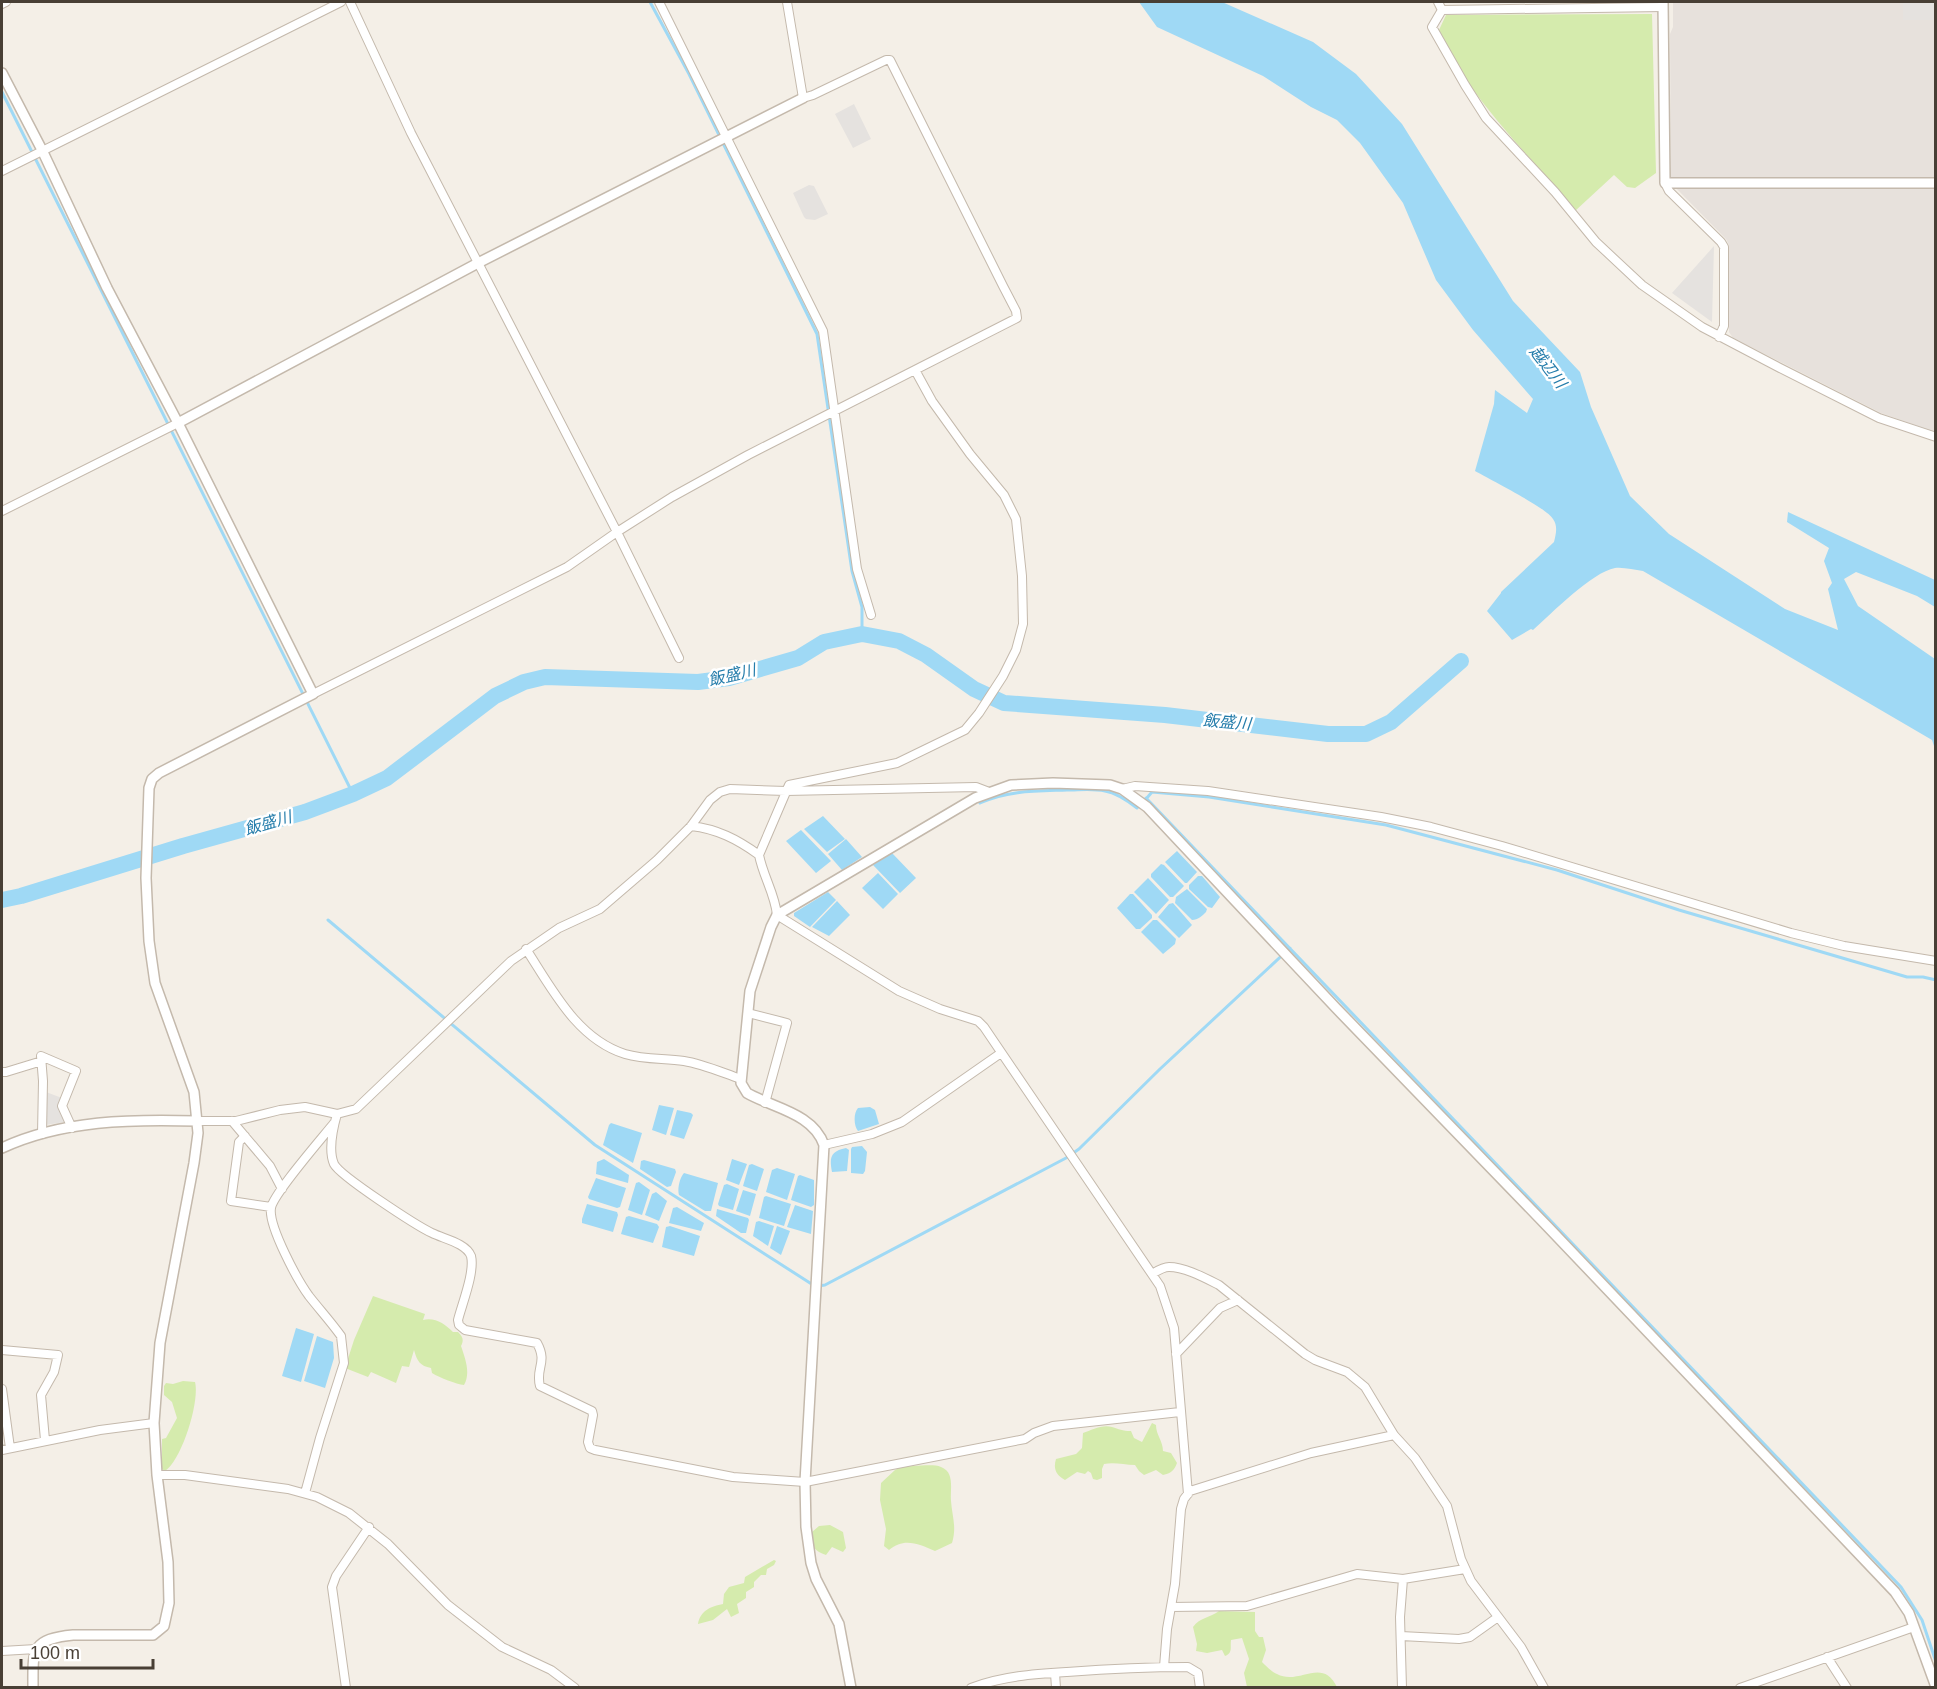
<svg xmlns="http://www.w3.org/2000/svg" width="1937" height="1689" font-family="Arial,'Noto Sans JP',sans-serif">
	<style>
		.industrial { fill: #e7e1dc }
		.green { fill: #d5ebad }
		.parking { fill: #e5e2df }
		.water { fill: #9fd9f5 }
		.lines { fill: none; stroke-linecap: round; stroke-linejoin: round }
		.stream { stroke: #9fd9f5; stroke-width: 3 }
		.river { stroke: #9fd9f5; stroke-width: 16 }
		.minor-casing { stroke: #c4b9ac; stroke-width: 10 }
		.tertiary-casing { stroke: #c4b9ac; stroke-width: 12 }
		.minor { stroke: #fff; stroke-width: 8 }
		.tertiary { stroke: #fff; stroke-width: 9 }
		.labels { text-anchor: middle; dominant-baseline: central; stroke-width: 5; stroke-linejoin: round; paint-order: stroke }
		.water-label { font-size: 16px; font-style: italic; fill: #257dab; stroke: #fff }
	</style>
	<rect width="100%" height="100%" fill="#f4efe7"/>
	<path class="industrial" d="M1673 2H1935V432L1881 413 1733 338 1729 332V245L1726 239 1671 183 1670 34 1673 27Z"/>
	<path class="green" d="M1652 14 1656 173 1635 188 1627 187 1614 175 1575 211C1541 169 1503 131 1471 87 1459 69 1449 49 1439 30L1446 15Z
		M373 1296 425 1314 423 1320C435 1317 445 1324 453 1332H458C463 1337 464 1340 461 1346 465 1358 471 1373 464 1385 456 1384 440 1378 432 1373L431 1368C420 1366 417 1361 414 1350L409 1367 402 1366 396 1383 371 1372 368 1377 345 1368 354 1340Z
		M183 1381 195 1382C200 1401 182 1460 165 1471L162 1469V1439L166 1438 177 1418 172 1402 164 1395V1386L166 1383 173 1384Z
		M1152 1423 1156 1425C1156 1435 1163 1441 1163 1451L1171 1453 1177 1463C1174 1471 1171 1473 1163 1475L1156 1470 1144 1475 1139 1471 1135 1465C1124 1465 1115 1462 1104 1464L1102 1469V1478L1097 1480 1093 1479 1091 1473 1088 1471 1085 1474 1077 1472 1065 1480C1056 1475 1053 1469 1056 1459L1076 1454 1082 1448 1083 1433C1092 1430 1102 1424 1112 1427 1119 1429 1122 1431 1131 1431L1134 1438 1142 1442Z
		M913 1466C921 1466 934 1464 941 1467 955 1472 950 1489 951 1501 952 1516 957 1527 952 1543L935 1551C919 1544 904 1537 889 1550L884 1546 886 1529 880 1500 881 1483 895 1470 901 1467Z
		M830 1525 843 1532 846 1548 843 1552 832 1547 826 1555C813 1551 811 1545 812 1532L819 1526Z
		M774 1560 776 1561 774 1565 767 1569 766 1575H761L754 1582V1587L746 1592V1598L737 1604 739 1613 731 1617 727 1609 713 1620 698 1624C700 1611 711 1606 723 1604L724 1594 729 1587 744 1583 745 1577Z
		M1219 1611 1255 1612V1631L1259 1637H1263L1266 1650 1262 1662C1266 1666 1272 1672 1277 1674 1299 1686 1322 1656 1337 1687H1247L1244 1673 1249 1659 1242 1638 1231 1640C1230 1648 1233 1653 1225 1656L1222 1650 1207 1653 1196 1651 1197 1644 1193 1627C1200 1617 1210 1618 1219 1611Z"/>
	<path class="parking" d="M1903 2H1935V20H1903Z
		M854 104 871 139 853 148 835 114Z
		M809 185 814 186 828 214 815 220 806 219 804 217 793 193Z
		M1714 246 1712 322 1672 293Z
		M46 1092 62 1098 65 1122 45 1125Z"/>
	<path class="water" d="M1139 2H1222L1313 42 1356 74 1402 124 1513 301 1580 372 1591 407 1630 496 1669 534 1785 609 1838 630 1828 589 1832 583 1824 561 1829 548 1787 522 1788 512 1935 580V607L1917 596 1856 572 1844 579 1858 606 1935 659V749L1932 740 1643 571C1634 570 1624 567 1615 568 1592 572 1551 614 1533 630L1531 629 1512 640 1487 611 1501 593V592L1554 542C1556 534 1558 526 1553 519 1547 508 1489 479 1475 471L1494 404 1495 390 1527 413 1533 399 1473 330 1436 280 1403 203 1360 143 1337 120 1311 107 1263 76 1157 27Z
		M823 816 845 839 827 852 804 829Z
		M801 830 831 861 816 873 786 841Z
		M846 839 862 857 842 870 828 854Z
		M1177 851 1197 872 1187 883H1185L1165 862Z
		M892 853 916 878 900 893 873 865Z
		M1161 864 1164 865 1184 886 1173 897H1170L1151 877V874Z
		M878 873 898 894 883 909 862 888Z
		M1198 876H1202L1220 897 1212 908 1208 907 1189 889V885Z
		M1148 878 1169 900 1156 914 1134 892Z
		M1187 889 1207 909 1206 912C1202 916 1198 920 1192 920L1175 903 1176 897Z
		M828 892 836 900 810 927 794 916V913Z
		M1130 894H1133L1152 915V918L1140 929H1136L1117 908Z
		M837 901 850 915 829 936 812 927Z
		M1173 903 1192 925 1179 938 1158 917 1169 904Z
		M1153 920H1157L1176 939 1175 944 1163 954 1141 932Z
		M659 1105 674 1108 666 1135 652 1130Z
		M870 1107 875 1110 879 1124 858 1131C854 1126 853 1114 858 1108Z
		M677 1110 691 1113 693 1115 684 1139 670 1135Z
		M611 1123 642 1133 633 1163 603 1145 609 1125Z
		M862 1146 867 1152 865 1171 863 1174 851 1173V1149L852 1147Z
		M846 1148 849 1150 847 1171 832 1172C829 1157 831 1151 846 1148Z
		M604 1159 629 1175 628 1183 596 1174 597 1162Z
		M732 1159 747 1164 739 1185 726 1180Z
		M644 1160 675 1169 676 1172 671 1186 667 1187 640 1169 641 1161Z
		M752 1164 764 1169 757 1191 743 1186 749 1165Z
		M777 1168 795 1174 787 1200 766 1192 772 1170Z
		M684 1173 718 1183 711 1211H705L679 1195C677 1189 680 1177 684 1173Z
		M800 1175 814 1180V1205L811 1207 791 1200 798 1176Z
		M596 1178 626 1188 620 1207 617 1208 589 1199 588 1197Z
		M639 1182 650 1190 642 1215 628 1210 636 1183Z
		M727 1184 739 1189 733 1210 719 1206 718 1204 724 1185Z
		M743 1190 756 1194 750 1216 736 1211Z
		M656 1192 667 1201 659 1221 645 1215 652 1194Z
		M766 1196 791 1204 784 1226 759 1218 764 1197Z
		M587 1204 617 1212 618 1215 613 1232 582 1223V1219Z
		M795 1205 813 1211 811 1234 787 1227Z
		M677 1207 704 1223 701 1231 669 1223 673 1208Z
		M717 1209 748 1218 749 1220 746 1233H741L716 1216Z
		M629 1216 657 1224 659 1227 653 1243 621 1234 626 1217Z
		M759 1221 774 1226 768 1246 753 1236 756 1222Z
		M670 1226 700 1236 694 1256 662 1247 666 1227Z
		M777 1226 790 1231 781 1255 770 1248Z
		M296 1328 314 1334 301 1382 282 1376Z
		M317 1336 333 1342 334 1358 325 1388 304 1381Z"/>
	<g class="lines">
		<path class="stream" d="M650 2 689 74 817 334 852 571 862 607V634
			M2 92 353 794
			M1146 798 1901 1587 1922 1620 1936 1662
			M1146 799 1152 792 1209 797 1386 825 1557 870 1679 910 1907 977H1923L1936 980
			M980 803C1008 790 1038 791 1067 790 1079 790 1093 788 1105 791 1117 793 1128 801 1137 808L1141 804
			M328 920 595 1145 810 1283 818 1286 825 1285 1066 1158 1079 1149 1160 1069 1290 948"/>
		<path class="river" d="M2 900 21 896 183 846 305 812 353 794 387 778 495 696 524 682 545 677 698 682 729 678 798 658 824 642 862 634 899 641 926 655 974 689 1004 703 1165 715 1328 734H1366L1391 722 1461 661"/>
		<defs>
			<path id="minor" d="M350 2 411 133 617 532 679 658
				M659 2 823 331 857 569 871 615
				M1438 2 1442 10 1663 7
				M2 4 6 2
				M1442 10 1432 27 1465 85 1486 118 1555 192 1596 242 1642 285 1702 327 1780 368 1879 418 1936 437
				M2 171 341 2
				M1665 183 1669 191 1721 242 1724 247V326L1719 337
				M915 370 932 401 970 454 1004 495 1016 519 1022 576 1023 624 1016 650 1003 676 979 713 965 730 897 763 789 785 759 855C763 876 775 894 777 915L899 991 940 1009 978 1021 984 1027 1160 1286 1174 1328 1188 1494
				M2 511 178 423
				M313 694 567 567 617 532 672 497 748 455 1017 318 1016 311 1003 286 890 60H886L813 95 803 98 787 2
				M1122 789 1135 786 1208 791 1381 817 1431 827 1502 846 1791 933 1844 946 1936 961
				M691 826C717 829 737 839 759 855
				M526 949C552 989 577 1039 625 1054 645 1060 665 1058 684 1061 703 1064 723 1073 741 1079
				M748 1013 787 1023 765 1103
				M2 1072H6L42 1061
				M337 1114C333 1128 328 1150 334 1164 340 1176 417 1226 432 1233 444 1239 466 1243 471 1256 475 1272 462 1304 458 1320L459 1325 465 1330 537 1343C548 1363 535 1368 540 1386L592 1411 593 1415 588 1442 590 1448 595 1450 733 1477 805 1482 1025 1439 1034 1433 1053 1426 1180 1412
				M197 1121H236L280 1110 305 1107 337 1114 356 1109 511 961 559 928 600 909 657 860 691 826 710 800 720 792 730 789 786 791 976 787 989 792
				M232 1121 270 1166 282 1189
				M42 1134 43 1081 41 1056 76 1071 62 1106 72 1128
				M245 1136 239 1142 231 1201 271 1207
				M824 1145 872 1134 902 1122 1001 1053
				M1152 1274C1157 1271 1163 1267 1169 1267 1185 1267 1205 1278 1219 1285L1305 1354 1315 1360 1347 1372 1365 1387 1394 1435 1415 1458 1447 1506 1461 1559 1471 1581 1521 1647 1544 1688
				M2 1350 58 1355 54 1372 41 1395 45 1440
				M1176 1354 1220 1308 1238 1300
				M2 1389 10 1448
				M2 1450 100 1430 154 1423
				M157 1475H185L288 1489 317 1497 349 1513 388 1544 448 1605 502 1647 551 1670 575 1688
				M305 1493 320 1438 344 1363 341 1336C331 1322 320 1310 309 1296 298 1281 268 1226 271 1208 273 1194 323 1137 334 1123
				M1171 1607 1247 1606 1357 1574 1403 1579 1465 1569
				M1401 1636 1459 1639 1470 1637 1498 1617
				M2 1651 36 1649
				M1827 1657 1847 1688
				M1164 1667 1167 1629 1175 1584 1181 1509 1184 1499 1190 1491 1311 1453 1394 1435
				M1055 1673 1056 1688
				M346 1688 332 1587 336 1576 369 1527
				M971 1688C1002 1676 1035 1674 1067 1672 1107 1669 1148 1667 1188 1667L1198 1673 1200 1688
				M1402 1688 1400 1617 1403 1579
				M1740 1688 1914 1627"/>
			<path id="tertiary" d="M1663 2 1665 183H1936
				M2 73 42 150 107 288 178 423 313 694 159 773 152 779 149 788 146 878 149 941 155 983 194 1092 198 1133 194 1163 160 1343 154 1423 157 1475 168 1562 169 1603 164 1626 153 1635H73C30 1639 33 1651 33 1688
				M178 423 478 263 803 98
				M2 1148C62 1120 132 1119 197 1121
				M851 1688 839 1624 816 1579 811 1563 806 1527 805 1482 824 1145C813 1113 773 1108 747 1093L741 1083 750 991 771 927 777 915 975 798 1011 785 1053 783 1110 785 1122 789 1147 807 1336 1008 1548 1227 1895 1592 1909 1613 1936 1687"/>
		</defs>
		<use href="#minor" class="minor-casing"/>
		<use href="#tertiary" class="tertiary-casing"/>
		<use href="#minor" class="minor"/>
		<use href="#tertiary" class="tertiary"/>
	</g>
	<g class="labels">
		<g class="water-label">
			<text transform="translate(1548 367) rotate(52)">越辺川</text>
			<text transform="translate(732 675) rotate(-13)">飯盛川</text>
			<text transform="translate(1227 722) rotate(5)">飯盛川</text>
			<text transform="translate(268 823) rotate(-16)">飯盛川</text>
		</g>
	</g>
	<rect width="1937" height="1689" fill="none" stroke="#483f35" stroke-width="6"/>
	<path d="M21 1659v9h132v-9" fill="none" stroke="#483f35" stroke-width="3"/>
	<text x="30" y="1659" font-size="18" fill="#483f35" stroke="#ffffff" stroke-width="4.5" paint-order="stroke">100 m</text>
</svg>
